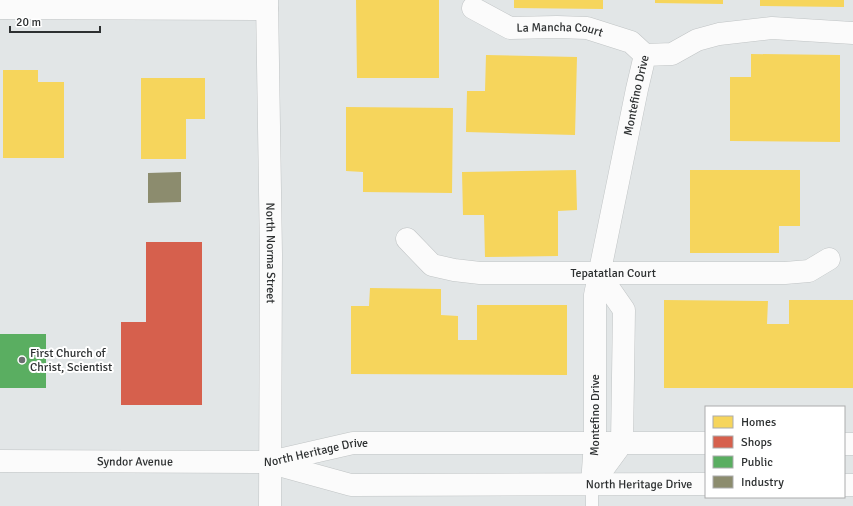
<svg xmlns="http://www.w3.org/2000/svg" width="853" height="506" font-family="Signika,sans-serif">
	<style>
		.homes { fill: #f6d55c }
		.shops { fill: #d6604d }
		.public { fill: #5aae61 }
		.industry { fill: #8c8c6e }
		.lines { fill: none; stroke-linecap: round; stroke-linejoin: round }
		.service-casing { stroke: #c0c4c5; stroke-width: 13 }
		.minor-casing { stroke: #c0c4c5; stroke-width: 23 }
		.tertiary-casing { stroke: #c0c4c5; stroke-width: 23 }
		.service { stroke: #fbfbfb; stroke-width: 12 }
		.minor { stroke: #fbfbfb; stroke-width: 22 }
		.tertiary { stroke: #fbfbfb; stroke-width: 22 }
		.poi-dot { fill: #6c7071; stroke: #fff; stroke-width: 1.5 }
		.labels { text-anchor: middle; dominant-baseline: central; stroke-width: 4; stroke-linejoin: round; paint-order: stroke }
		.street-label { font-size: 12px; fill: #2d3031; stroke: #fff }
		.poi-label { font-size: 12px; fill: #2d3031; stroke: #fff; text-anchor: start }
	</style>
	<rect width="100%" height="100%" fill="#e2e6e7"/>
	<path class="homes" d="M356 0H439V78H357Z
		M514 0H603V9L514 8Z
		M655 0H723V4L655 3Z
		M760 0H844V7L760 6Z
		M751 54 840 55V142L730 141V77H751Z
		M486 55 577 57 575 135 466 132 467 91H485Z
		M3 70H38V82H64V158H3Z
		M141 78H205V119H186V159H141Z
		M346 107 453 108 452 193 363 192V172L346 171Z
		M576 170 577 210 558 211V256L485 257 484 215H463L462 172Z
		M690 170H800V226H779V253H690Z
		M370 288 441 289V315L458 316V340H477V305H567V375L351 374V306H369Z
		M664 300 768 301 767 324H789V300H853V388H664Z"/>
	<path class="shops" d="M146 242H202V405H121V322H146Z"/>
	<path class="public" d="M0 334H46V388H0Z"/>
	<path class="industry" d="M181 172V202L148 203V173Z"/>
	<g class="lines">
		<defs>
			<path id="service" d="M592 484V506"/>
			<g id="minor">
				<path d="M0 8 267 9"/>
				<path id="s1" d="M473 8 510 28 557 27 587 28 631 42 645 55"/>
				<path id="s2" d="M407 239 432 265 454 270 480 273H785L809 271 829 259"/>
				<path d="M844 444H853"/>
				<path id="s3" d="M0 461 270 462 353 443H706"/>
				<path id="s4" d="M271 463 351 485 706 484"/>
				<path id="s5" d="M592 484 595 442V295L637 89 645 55 672 54 697 40 719 34 772 28 853 33"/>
				<path d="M592 484 622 443 624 310 599 274"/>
				<path d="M844 485H853"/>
			</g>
			<g id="tertiary">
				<path id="s6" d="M267 0 271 254 270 506"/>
			</g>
		</defs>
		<use href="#service" class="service-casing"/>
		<use href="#minor" class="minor-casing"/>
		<use href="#tertiary" class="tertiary-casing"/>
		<use href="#service" class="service"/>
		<use href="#minor" class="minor"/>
		<use href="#tertiary" class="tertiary"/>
	</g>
	<circle class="poi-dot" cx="22" cy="360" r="4"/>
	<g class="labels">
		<g class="street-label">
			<text stroke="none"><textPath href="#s1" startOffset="92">La Mancha Court</textPath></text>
			<text stroke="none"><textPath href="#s5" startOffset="393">Montefino Drive</textPath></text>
			<text stroke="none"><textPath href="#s6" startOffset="253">North Norma Street</textPath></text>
			<text stroke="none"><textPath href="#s2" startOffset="218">Tepatatlan Court</textPath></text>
			<text stroke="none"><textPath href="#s5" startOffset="69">Montefino Drive</textPath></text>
			<text stroke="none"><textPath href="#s3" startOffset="317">North Heritage Drive</textPath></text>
			<text stroke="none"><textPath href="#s3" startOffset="135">Syndor Avenue</textPath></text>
			<text stroke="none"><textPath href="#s4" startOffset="371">North Heritage Drive</textPath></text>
		</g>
		<g class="poi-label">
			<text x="30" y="353">First Church of<tspan x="30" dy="14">Christ, Scientist</tspan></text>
		</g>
	</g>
	<rect x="705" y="406" width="140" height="92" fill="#ffffff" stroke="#abacad"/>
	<rect x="713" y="416" width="20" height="12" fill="#f6d55c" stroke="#abacad"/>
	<text x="741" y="426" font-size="12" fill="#2d3031">Homes</text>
	<rect x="713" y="436" width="20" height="12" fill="#d6604d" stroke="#abacad"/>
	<text x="741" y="446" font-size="12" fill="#2d3031">Shops</text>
	<rect x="713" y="456" width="20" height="12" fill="#5aae61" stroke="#abacad"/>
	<text x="741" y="466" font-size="12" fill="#2d3031">Public</text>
	<rect x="713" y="476" width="20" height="12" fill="#8c8c6e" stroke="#abacad"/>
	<text x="741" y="486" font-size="12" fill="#2d3031">Industry</text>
	<path d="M10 26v6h90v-6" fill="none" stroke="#2d3031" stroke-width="2"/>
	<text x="16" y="26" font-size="12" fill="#2d3031" stroke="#ffffff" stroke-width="3" paint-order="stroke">20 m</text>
</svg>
